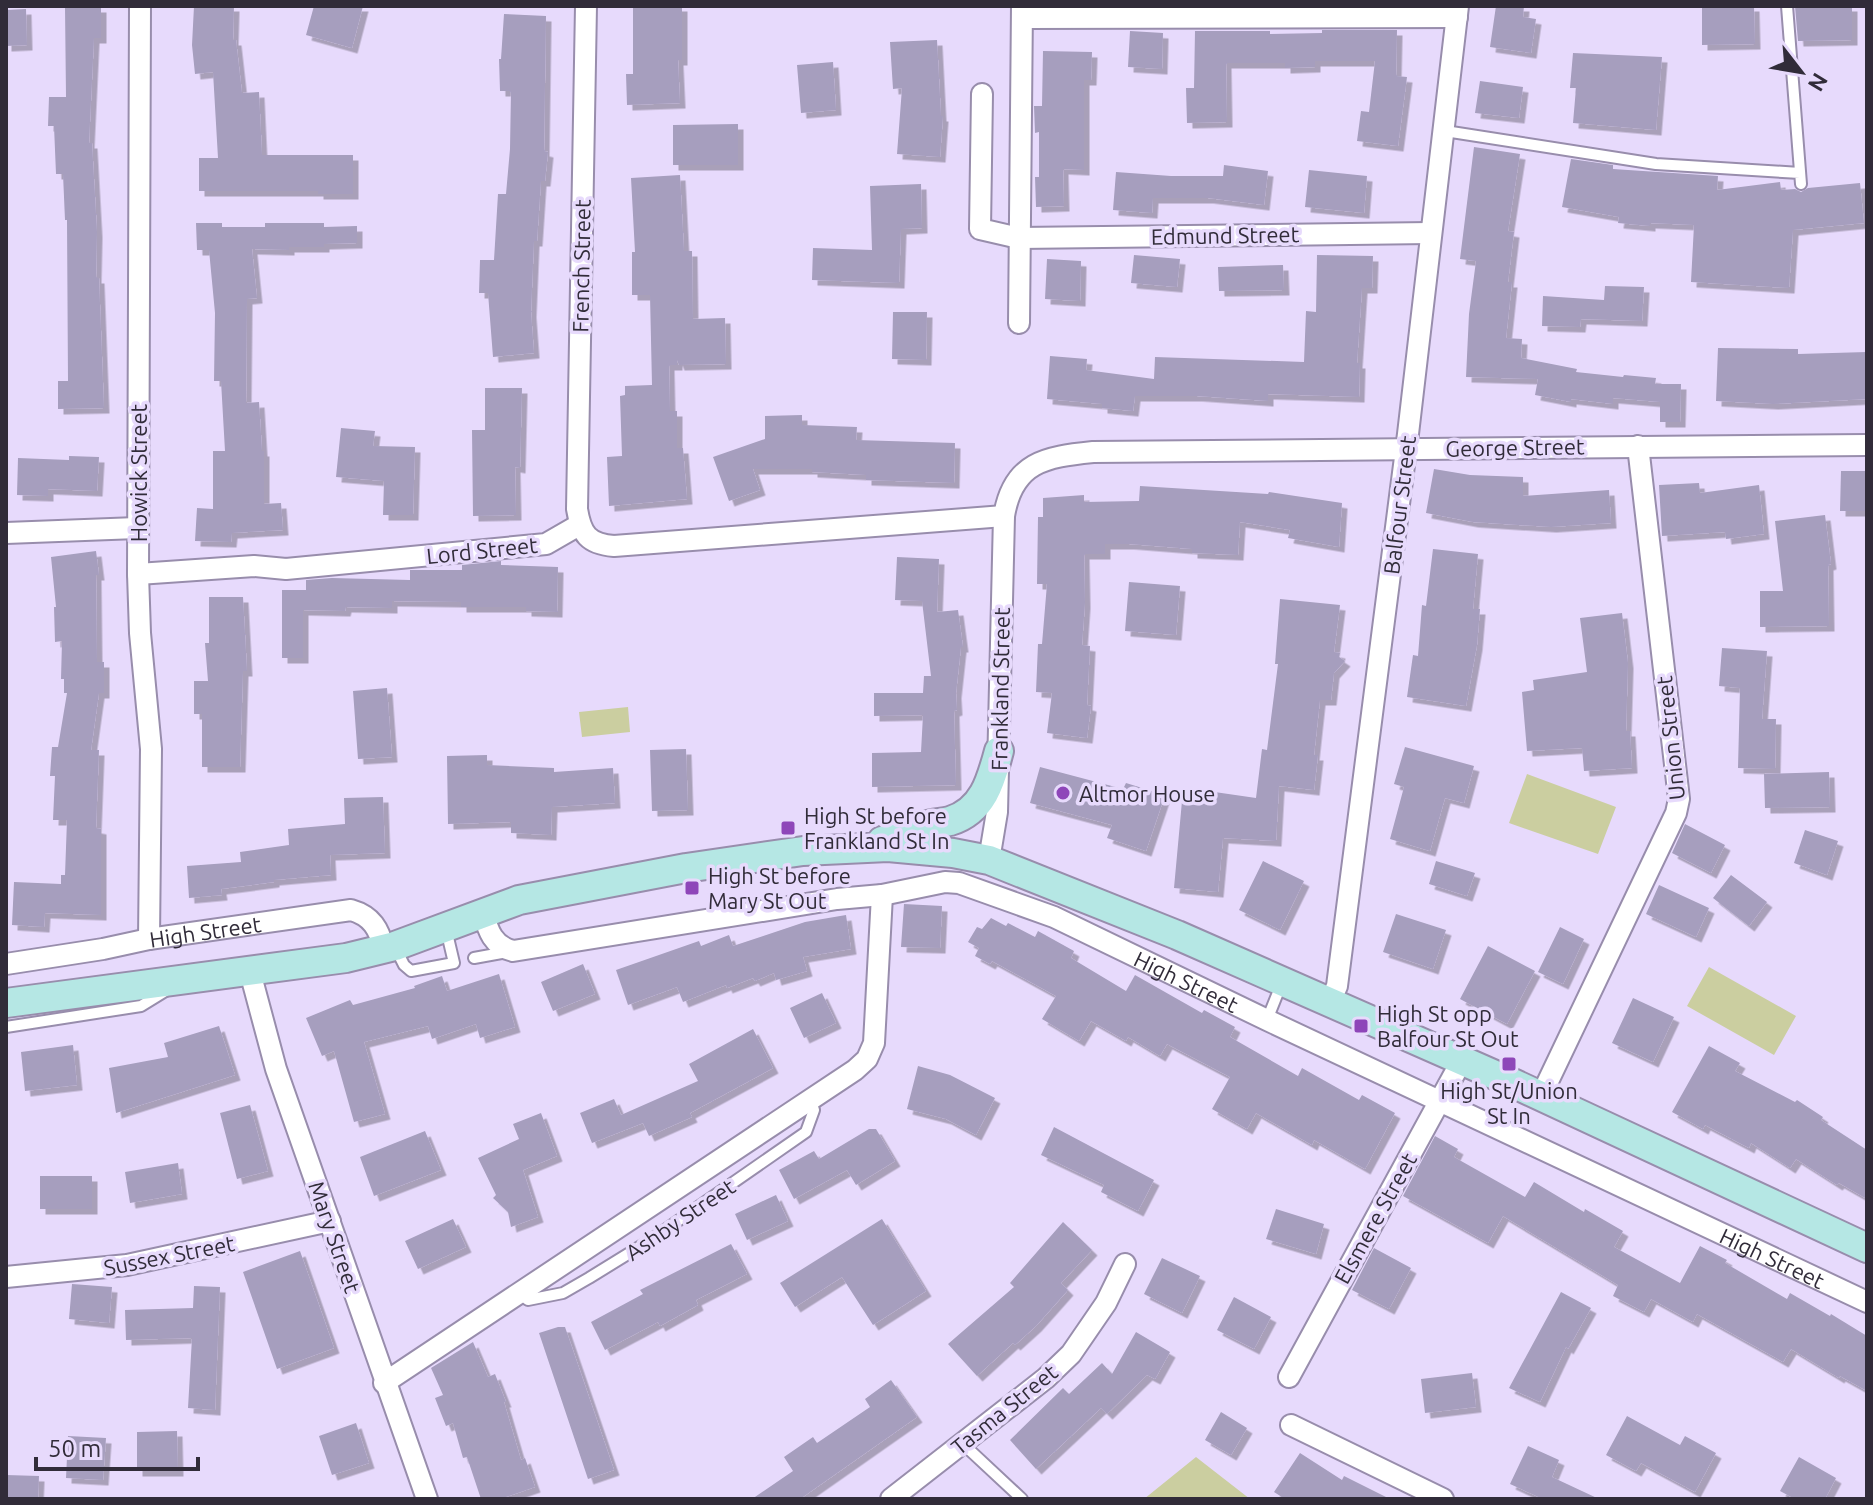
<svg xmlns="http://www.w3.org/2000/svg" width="1873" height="1505" font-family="Ubuntu,sans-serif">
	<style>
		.green { fill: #cbcea0 }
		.building { fill: #a69ebe; filter: url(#shadow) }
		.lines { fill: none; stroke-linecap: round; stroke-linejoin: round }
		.service-casing { stroke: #988dac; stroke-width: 14 }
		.minor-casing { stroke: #988dac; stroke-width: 24 }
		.secondary-casing { stroke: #988dac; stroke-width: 32 }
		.service { stroke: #fff; stroke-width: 10 }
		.minor { stroke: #fff; stroke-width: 20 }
		.secondary { stroke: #b5e7e4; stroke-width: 28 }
		.poi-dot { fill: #8e46b9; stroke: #e7dafc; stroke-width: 3 }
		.labels { text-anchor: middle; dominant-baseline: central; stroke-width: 7; stroke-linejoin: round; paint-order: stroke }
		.street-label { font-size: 22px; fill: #312c39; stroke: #e7dafc }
		.poi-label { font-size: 22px; fill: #312c39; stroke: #e7dafc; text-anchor: start }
	</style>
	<defs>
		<filter id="shadow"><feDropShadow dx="5.5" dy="5.5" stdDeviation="0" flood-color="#0004"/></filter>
	</defs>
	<rect width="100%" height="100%" fill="#e7dafc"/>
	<path class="green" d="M628 707 630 732 582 737 579 712Z
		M1527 774 1616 807 1598 854 1509 823Z
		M1709 967 1796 1016 1774 1055 1687 1006Z
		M1196 1457 1250 1499H1144Z"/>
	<path class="building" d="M194 6H234L233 40H236L242 93 259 92 262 155H353V194H318V191H199V158H218L213 72 195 74 192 45Z
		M314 6H363L352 48 306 35Z
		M633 6H682V60H678L680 103 627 105 626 74H633Z
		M1496 6H1524L1523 17 1536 19 1531 53 1490 47Z
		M1702 6H1754L1755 44 1702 45Z
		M1795 6H1852V40L1798 41Z
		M65 7H101V38H94L89 143H92L97 232 96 278H99L104 408 58 409V381H68L67 220H65L63 174H56L54 126H48L49 97H66Z
		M26 9 27 45 6 46V10Z
		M504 14 546 16 544 151 548 152 545 181H541L537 241H534L531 312 534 353 493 357 488 293H479L480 260H494L498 194H506L510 149 511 91H500L499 59H501Z
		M1322 30H1397L1396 76 1407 77 1398 146 1357 141 1361 111 1369 112 1375 61H1315V67L1285 68V63H1226L1227 122 1187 123 1186 88H1194L1195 31H1270V34L1322 33Z
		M1130 31 1163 33 1162 69 1128 67Z
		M937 40 941 116H943L940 157 897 154 902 88 893 89 890 42Z
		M1043 51 1092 52 1091 80H1084V170L1063 169 1064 206 1036 207 1035 177H1039V132L1035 133 1034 106H1042Z
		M1573 53 1662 57 1656 130 1573 123 1576 88H1570Z
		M833 62 836 110 801 113 797 65Z
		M1480 81 1523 87 1519 118 1475 113Z
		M738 124V165H673V125Z
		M1474 147 1520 154 1508 231 1514 232 1508 282H1512L1506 338 1522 339 1521 358 1577 369 1576 372 1623 377 1624 375 1656 378 1655 384H1681L1680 422H1660V402L1613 398V404L1571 399V402L1535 395 1538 379 1466 377 1469 314 1476 261 1460 259Z
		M1571 159 1613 165V169L1718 176 1717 190 1780 182 1781 190 1795 189 1801 192 1808 188 1860 183 1864 223 1793 230 1789 288 1691 282 1694 225 1650 223V226L1618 223 1619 217 1562 207Z
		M1224 165 1268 171 1264 205 1208 198H1153L1152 213 1113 210 1116 172 1171 176H1223Z
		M1309 170 1367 176 1364 213 1305 207Z
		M680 175 684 251H692L693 319 725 318 726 364 679 365 677 360V365H669L670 411H677V448H683L687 499 609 506 607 457 622 456 620 396 625 395V386L652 385 650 295H632V252H635L631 178Z
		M921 184 922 228 901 229 899 283 812 280 813 248 872 250 870 186Z
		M196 223H222V227H265V223H324V227L357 226V243L324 244V247H289V250L252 249 257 298 247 299 246 403 259 402 262 451H264V504L281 503 283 530 232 533 231 542 195 541 197 508 213 509V451H225L221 381H214L215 313 209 250H197Z
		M1134 255 1180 259 1177 287 1131 283Z
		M1317 255 1373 256 1372 288H1362L1357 363H1360L1359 397 1268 394V401L1197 396H1135L1133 411 1102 408V404L1047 399 1050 356 1087 359 1086 370 1154 379 1155 357 1304 362 1306 311 1316 312Z
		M1047 259 1081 261 1080 301 1045 299Z
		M1283 265 1284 290 1219 291 1218 267Z
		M1605 286 1644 287 1642 321 1581 319 1580 327 1542 326 1543 296 1604 300Z
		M893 312H927L926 360 892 359Z
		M1718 348 1798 349V354L1867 352V399L1773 404 1716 401Z
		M485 388H522L520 468 515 467 516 515 473 516 472 430H485Z
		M802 415V425L857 427 856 440 955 443 954 483 866 480V475L812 472V469H753L760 490 729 501 713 457 765 439V416Z
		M341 428 375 431 373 446 415 447 413 515H383L384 481 336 477Z
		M69 456 99 457 97 491 48 489V496L17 495 18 458 69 460Z
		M1434 469 1470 475 1523 477V496L1609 490 1611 523 1551 527 1473 522 1426 513Z
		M1841 471H1867V511H1840Z
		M1699 483 1700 493 1759 485 1764 534 1726 539 1725 532 1662 536 1659 485Z
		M1140 486 1268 494 1269 492 1342 503 1339 547 1288 538 1290 530 1240 522 1238 555 1192 553V549L1129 544H1105V554H1084L1085 603 1082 645 1090 646 1087 705 1091 706 1087 738 1047 733 1052 693 1036 692 1038 644H1042L1047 584H1037L1038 517H1043V498L1084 495V502L1139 501Z
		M1825 515 1831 564 1828 565 1829 626 1760 627V591H1783L1775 521Z
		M1433 549 1478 554 1473 609H1480L1477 645 1466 706 1407 697 1413 655 1418 656 1422 605 1426 606Z
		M96 551 99 575H96L97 662H104V693H99L91 750H99L96 828 101 829V915L45 913 44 927 12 925 14 882 61 884V875H65L67 820H53L55 776H50L52 747H58L67 693H64V679H61L62 641 55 642 54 607H56L51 557Z
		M897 557 939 559 937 612 958 610 963 647H961L956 693 957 710 954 711 956 785 872 787V753L921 752 923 715 874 716V693H923L924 676H931L922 601 895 600Z
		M501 561V565L558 567 557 612 526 611V607H461V602L392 601V608L346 607 345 611 303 610V658H282V590H306V580L332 578 410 580V570H462V565Z
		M1129 582 1180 586 1176 635 1125 631Z
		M209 597H243L247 671H243L240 767H202V714H194V681H208L205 643H209Z
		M1280 599 1340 605 1334 652 1340 653 1339 657 1345 661 1334 673 1331 700H1320L1314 755H1318L1314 790 1279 786 1276 841 1223 838 1218 892 1174 888 1182 801 1185 802 1187 788 1256 798 1262 749 1267 750 1278 664H1275Z
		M1622 613 1628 663 1626 731H1630L1632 768 1584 771 1582 748 1527 751 1522 692 1534 690 1533 680 1587 672 1580 618Z
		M1722 648 1767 651 1762 719H1776L1775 769 1738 768 1740 688 1719 686Z
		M387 688 392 757 358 759 353 691Z
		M1405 747 1474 766 1464 803 1445 798 1430 851 1390 839 1404 787 1394 784Z
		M686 749 688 810 652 811 650 750Z
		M487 755V765L554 768V772L613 768 615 803 552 807 551 835 511 833V822L448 824 447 756Z
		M1040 767 1123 789 1126 783 1165 795 1146 851 1107 838 1112 825 1030 803Z
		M1829 772 1830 807 1765 808 1764 774Z
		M383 797 385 853 330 855 331 875 274 880V882L221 889 222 895 189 898 187 866 241 862 240 852 289 845 288 829 345 824 344 798Z
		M1685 824 1725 845 1711 873 1672 853Z
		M1805 830 1838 841 1827 875 1794 863Z
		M1263 861 1304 881 1280 930 1239 910Z
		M1436 861 1475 873 1467 896 1429 884Z
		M1731 875 1767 902 1749 926 1713 898Z
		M1659 885 1709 908 1696 937 1646 914Z
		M904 904 942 906 940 948 901 947Z
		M1396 914 1446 930 1433 969 1383 952Z
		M846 915 851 949 803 957 807 971 776 980 774 973 755 981 753 978 727 988 726 985 683 1002 677 987 628 1005 616 970 699 941 701 946 729 935 733 946 805 922Z
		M991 918 1006 926 1008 923 1035 937 1038 931 1074 951 1071 958 1126 991 1135 975 1202 1013 1204 1010 1235 1027 1230 1037 1298 1076 1302 1068 1359 1100 1362 1095 1395 1113 1365 1169 1314 1140 1312 1145 1256 1113 1247 1129 1212 1109 1230 1077 1167 1044 1160 1056 1128 1037 1126 1041 1091 1021 1079 1041 1042 1019 1056 996 992 961 990 964 975 956 979 948 968 942 977 927 982 929Z
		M1560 927 1584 939 1563 984 1538 972Z
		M1488 946 1535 971 1507 1024 1460 999Z
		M583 964 595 994 553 1011 541 982Z
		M499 974 515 1027 480 1038 476 1024 432 1039 428 1026 364 1042 385 1114 354 1122 334 1051 322 1056 306 1018 350 1000 353 1005 415 988 414 986 442 976 447 991Z
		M822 993 836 1023 804 1038 790 1008Z
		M1633 998 1674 1017 1653 1062 1612 1043Z
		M219 1026 235 1075 116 1113 109 1068 168 1057 164 1043Z
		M753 1029 773 1068 690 1113 692 1117 649 1136 643 1123 592 1143 580 1113 614 1099 621 1115 698 1081 689 1064Z
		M73 1045 77 1085 25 1091 21 1052Z
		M1709 1046 1740 1063 1735 1071 1795 1102 1797 1100 1823 1117 1821 1120 1867 1150V1199L1839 1183 1837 1185 1796 1159 1790 1168 1751 1143 1749 1148 1705 1125 1703 1129 1672 1112Z
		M918 1066 950 1075 995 1098 976 1135 946 1119 907 1109Z
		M250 1105 268 1171 237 1179 220 1113Z
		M541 1113 557 1156 523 1170 538 1217 511 1227 508 1212 493 1198 496 1195 478 1158 519 1139 513 1124Z
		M1054 1127 1154 1180 1138 1211 1101 1192 1104 1185 1041 1155Z
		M869 1129H876L895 1161 856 1185 847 1170 794 1199 779 1170 814 1151 819 1159Z
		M425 1131 441 1170 374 1196 360 1157Z
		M1435 1136 1458 1149 1454 1157 1525 1197 1534 1182 1584 1212 1585 1209 1623 1231 1614 1247 1680 1283 1700 1246 1727 1260 1725 1263 1787 1299 1790 1293 1830 1316 1831 1314 1867 1336V1391L1840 1376 1839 1378 1791 1349 1783 1362 1697 1314 1693 1322 1651 1299 1644 1312 1613 1296 1618 1285 1503 1216 1488 1243 1403 1196Z
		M178 1163 182 1194 130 1203 125 1172Z
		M40 1176H92V1209H40Z
		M776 1195 788 1221 747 1240 735 1214Z
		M1276 1209 1324 1224 1316 1254 1266 1239Z
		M453 1219 466 1247 418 1269 405 1241Z
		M882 1219 926 1291 873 1325 842 1277 795 1307 780 1283Z
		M1063 1222 1092 1250 1061 1283 1068 1290 1036 1326 1015 1345 1013 1343 977 1376 948 1344 1014 1287 1010 1283Z
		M731 1244 747 1274 696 1300 698 1305 660 1326 658 1322 605 1350 591 1322 643 1294 640 1290Z
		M1374 1248 1411 1268 1389 1309 1352 1290Z
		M300 1251 334 1348 277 1369 243 1272Z
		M1162 1258 1200 1276 1182 1313 1144 1294Z
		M72 1284 112 1287 109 1323 69 1319Z
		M194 1286 220 1287 215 1410 188 1408 192 1338 126 1340 125 1310 193 1308Z
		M1561 1292 1591 1308 1568 1349 1566 1347 1540 1402 1509 1388Z
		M1234 1297 1271 1317 1254 1349 1217 1330Z
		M558 1327H565L614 1470 588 1479 539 1333Z
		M1136 1332 1170 1352 1155 1379 1147 1375 1107 1414 1101 1408 1036 1469 1010 1440 1063 1388 1069 1394 1102 1363 1112 1374Z
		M473 1342 488 1377 495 1374 506 1402H504L521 1460 525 1458 535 1487 500 1499H481L467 1457 463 1458 453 1423 446 1426 435 1398 443 1395 431 1368Z
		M1472 1373 1476 1407 1425 1413 1421 1379Z
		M891 1380 917 1417 800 1499H752L793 1471 784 1457 813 1437 817 1443 870 1407 865 1399Z
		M1221 1412 1247 1428 1231 1455 1205 1440Z
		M1627 1416 1680 1445 1685 1436 1716 1453 1695 1492 1641 1463 1636 1471 1606 1455Z
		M356 1423 369 1463 332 1475 319 1436Z
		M177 1431 178 1471H137V1432Z
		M68 1436 106 1438 103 1480 66 1478Z
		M1528 1446 1559 1460 1552 1477 1599 1499H1543L1510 1484Z
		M1300 1453 1342 1480 1344 1476 1390 1499H1285L1274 1492Z
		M1799 1457 1836 1478 1825 1499H1795L1780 1491Z
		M6 1475 39 1476 38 1499H6Z"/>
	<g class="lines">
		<defs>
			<path id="service" d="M1787 6 1801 184
				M1445 131 1656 164 1800 173
				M395 947 404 965 411 971 454 963 446 929
				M474 958 507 952
				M1267 1020 1281 985
				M6 1027 141 1006 167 990
				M519 1293 528 1300 563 1293 589 1278 649 1241 806 1132 814 1110 811 1101
				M962 1443 1022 1499"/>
			<g id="minor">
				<path d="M140 6 138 574 140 633 151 749 149 939"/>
				<path d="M586 6 577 509C581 534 588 544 614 546L1004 516"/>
				<path d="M1022 18 1457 17"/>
				<path d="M982 94 980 229 1019 238 1431 233"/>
				<path d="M1019 323 1022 6"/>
				<path d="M6 533 137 528"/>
				<path d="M138 574 254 566 286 569 546 544 579 525"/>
				<path d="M989 860 997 812 1004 516C1013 462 1045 457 1093 452L1867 445"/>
				<path id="s1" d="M483 912C488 931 493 946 513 951L837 899 882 895 945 882 959 883 1054 917 1267 1020 1867 1302"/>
				<path id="s2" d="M6 964 103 949 149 939 351 910C372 916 379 929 384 949"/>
				<path d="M250 972 276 1069 427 1499"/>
				<path d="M1330 1002 1337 986 1408 434 1458 6"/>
				<path d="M1541 1096 1676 813 1679 799 1638 446"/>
				<path d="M6 1277 127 1265 330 1221"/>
				<path d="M1289 1377 1462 1060"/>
				<path d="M384 1383 855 1070 867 1059 874 1043 882 895"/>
				<path d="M1291 1425 1443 1499"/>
				<path d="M891 1499 1046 1378 1071 1354 1106 1303 1125 1264"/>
			</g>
			<path id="secondary" d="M882 841C896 836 910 830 924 826 933 823 941 823 950 821 983 811 991 781 999 751
				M6 1003 346 958 395 946 519 900 686 868 803 851 888 847 953 853 989 860 1177 935 1504 1079 1867 1248"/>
		</defs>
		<use href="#service" class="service-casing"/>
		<use href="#minor" class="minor-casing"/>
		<use href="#secondary" class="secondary-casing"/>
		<use href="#service" class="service"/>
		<use href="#minor" class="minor"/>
		<use href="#secondary" class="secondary"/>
	</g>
	<g class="poi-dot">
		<circle cx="1063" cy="793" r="8"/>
		<rect x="780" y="820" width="16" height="16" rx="4"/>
		<rect x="684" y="880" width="16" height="16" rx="4"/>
		<rect x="1353" y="1018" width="16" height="16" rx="4"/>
		<rect x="1501" y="1056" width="16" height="16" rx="4"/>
	</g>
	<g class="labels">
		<g class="street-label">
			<text transform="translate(1225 235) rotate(-1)">Edmund Street</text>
			<text transform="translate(581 266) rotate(-89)">French Street</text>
			<text transform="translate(1515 447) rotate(-1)">George Street</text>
			<text transform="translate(138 473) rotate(-90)">Howick Street</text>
			<text transform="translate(1399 505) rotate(-83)">Balfour Street</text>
			<text transform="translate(482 550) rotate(-6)">Lord Street</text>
			<text transform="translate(1000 689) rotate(-89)">Frankland Street</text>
			<text transform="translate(1670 738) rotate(-96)">Union Street</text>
			<text stroke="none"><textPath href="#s2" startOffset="202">High Street</textPath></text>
			<text stroke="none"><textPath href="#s1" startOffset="752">High Street</textPath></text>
			<text transform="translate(1375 1218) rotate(-61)">Elsmere Street</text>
			<text transform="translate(680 1219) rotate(-34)">Ashby Street</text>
			<text transform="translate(335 1237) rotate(71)">Mary Street</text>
			<text transform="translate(169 1255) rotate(-11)">Sussex Street</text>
			<text stroke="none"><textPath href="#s1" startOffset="1400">High Street</textPath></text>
			<text transform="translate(1004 1409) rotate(-39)">Tasma Street</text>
		</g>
		<g class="poi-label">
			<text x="1079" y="793">Altmor House</text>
			<text x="804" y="815">High St before<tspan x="804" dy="25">Frankland St In</tspan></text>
			<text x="708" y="875">High St before<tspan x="708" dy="25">Mary St Out</tspan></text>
			<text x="1377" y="1013">High St opp<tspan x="1377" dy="25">Balfour St Out</tspan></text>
			<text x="1509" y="1090" text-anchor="middle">High St/Union<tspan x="1509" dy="25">St In</tspan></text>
		</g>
	</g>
	<rect width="1873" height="1505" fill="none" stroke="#312c39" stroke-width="16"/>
	<g transform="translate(1801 72) rotate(121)" stroke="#e7dafc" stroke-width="6" paint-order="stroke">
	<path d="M0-6L14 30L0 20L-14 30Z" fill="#312c39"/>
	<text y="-12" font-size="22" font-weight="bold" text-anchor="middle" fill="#312c39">N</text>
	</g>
	<path d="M36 1457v12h162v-12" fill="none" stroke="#312c39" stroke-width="4"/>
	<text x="48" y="1457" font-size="24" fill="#312c39" stroke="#e7dafc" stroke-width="6" paint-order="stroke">50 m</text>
</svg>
